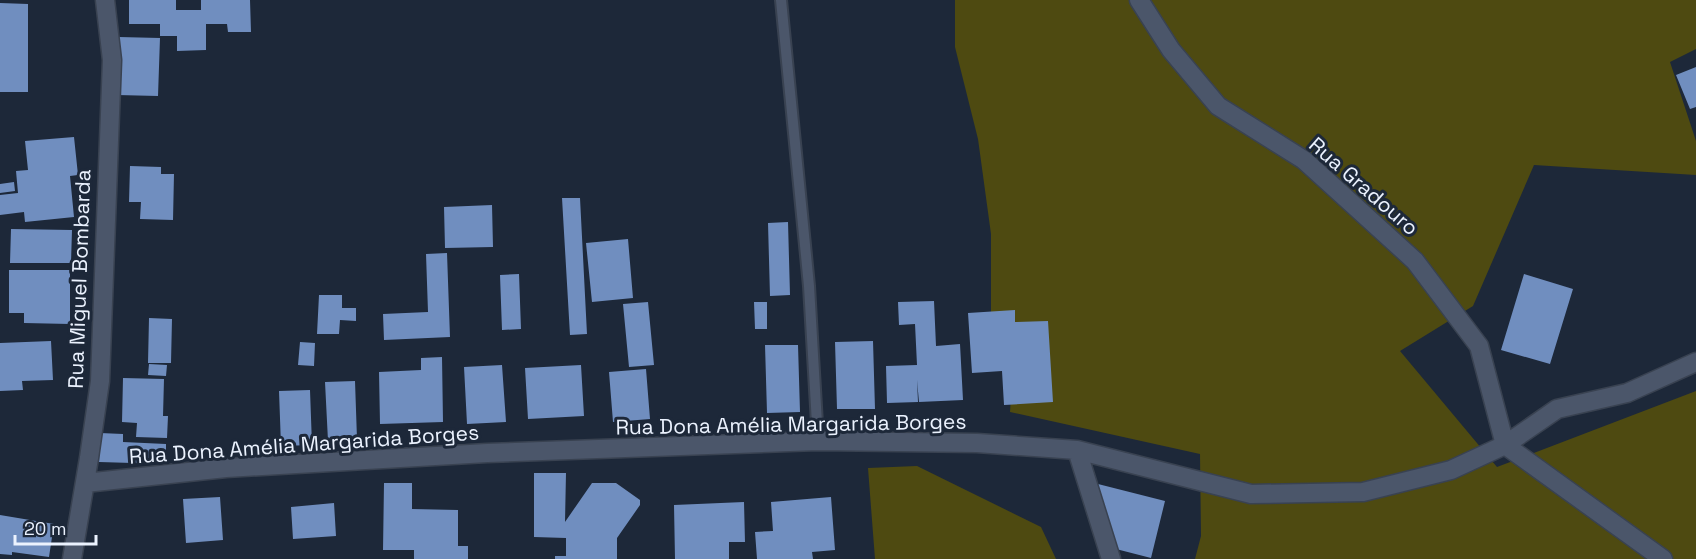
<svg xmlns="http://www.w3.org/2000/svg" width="1696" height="559" font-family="'Space Grotesk',sans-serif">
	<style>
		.green { fill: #4e4a11 }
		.building { fill: #708ebf }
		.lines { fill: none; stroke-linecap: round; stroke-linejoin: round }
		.lane-casing { stroke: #394251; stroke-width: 14 }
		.street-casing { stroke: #394251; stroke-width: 21 }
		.lane { stroke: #4b566a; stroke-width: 10 }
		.street { stroke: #4b566a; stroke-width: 18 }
		.labels { text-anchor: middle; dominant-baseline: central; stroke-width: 6; stroke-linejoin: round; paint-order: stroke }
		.street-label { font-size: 21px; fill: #ebf2fe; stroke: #1d2839 }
	</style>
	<rect width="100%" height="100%" fill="#1d2839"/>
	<path class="green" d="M955 0H1696V49L1670 62 1696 141V175L1534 165 1473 306 1400 351 1497 467 1696 391V559H1195L1201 536 1200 454 1010 412 1014 349 991 339V234L978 139 955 47Z
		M917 466 1041 527 1056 559H875L868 468Z"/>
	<path class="building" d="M129 0H176V10H201V0H250L251 32H228L227 24H206V50L177 51V36H160V24H129Z
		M0 3 28 4V92H0Z
		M119 37 160 38 158 96 117 95Z
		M1696 67V107L1690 109 1676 75Z
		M74 137 78 175 70 176 74 217 25 222 24 212 0 215V195L18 193 16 171 28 170 25 141Z
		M130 166 161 167V174H174L173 220 140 219 141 202H129Z
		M14 182 15 191 0 193V184Z
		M562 198H580L587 334 570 335Z
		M492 205 493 247 445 248 444 207Z
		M788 222 790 295 770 296 768 223Z
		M11 229 72 230 71 263H10Z
		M628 239 633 298 592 302 586 243Z
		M447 253 450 337 384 340 383 314 428 312 426 254Z
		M9 270H70V324L24 323V313H9Z
		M519 274 521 329 502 330 500 275Z
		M1524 274 1573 289 1550 364 1501 350Z
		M319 295H342V308H356V321L340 320 339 334H317Z
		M934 301 936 346 960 344 963 400 919 402 917 380 918 402 887 403 886 366 917 365 915 324 899 325 898 302Z
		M648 302 654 365 629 367 623 304Z
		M754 302H767V329H755Z
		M1015 310V322L1048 321 1053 402 1004 405 1002 371 972 373 968 313Z
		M149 318 172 319 171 363H148Z
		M51 341 53 380 22 381 23 390 0 391V343Z
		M873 341 875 409H837L835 342Z
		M300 342 315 343 314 366 298 365Z
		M765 345H798L800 412 767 413Z
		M442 357 443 422 380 424 379 372 421 370V358Z
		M149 364 167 365 166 376 148 375Z
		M502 365 506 422 467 424 464 367Z
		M581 365 584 416 528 419 525 368Z
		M646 369 650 419 613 422 609 372Z
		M123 378 164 379 163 416H168L167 438 136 437 137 423 122 422Z
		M355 381 357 439 328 441 325 382Z
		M310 390 312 445 281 446 279 391Z
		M100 433 123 434V442L166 444V464L99 462Z
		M534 473H566L565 522 592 483H616L640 500V505L617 538V559H555V556H566V538L534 537Z
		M384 483H412V509L458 510V546H468V559H414V550H383Z
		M1098 484 1165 501 1151 558 1116 549Z
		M220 497 223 540 186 543 183 499Z
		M831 497 835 550 812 552 813 559H757L755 532 773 531 771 502Z
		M744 502 745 542H729V559H675L674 505Z
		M334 503 336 536 293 539 291 507Z
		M0 515 54 524 49 557 12 552V555L0 554Z"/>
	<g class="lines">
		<defs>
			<path id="lane" d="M781 0 809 286 818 441"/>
			<path id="street" d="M1139 0 1171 50 1218 106 1304 160 1415 261 1479 346 1505 445
				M1505 445 1663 559
				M1077 450 1111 559
				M85 483 226 468 487 453 818 441 977 443 1077 450 1251 494 1363 492 1451 470 1505 445 1557 409 1627 393 1696 362
				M72 559 89 458 100 381 112 60 105 0"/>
		</defs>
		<use href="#lane" class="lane-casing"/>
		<use href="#street" class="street-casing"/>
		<use href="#lane" class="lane"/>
		<use href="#street" class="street"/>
	</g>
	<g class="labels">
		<g class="street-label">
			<text transform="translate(1364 186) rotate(41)">Rua Gradouro</text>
			<text transform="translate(79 279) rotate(-88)">Rua Miguel Bombarda</text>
			<text transform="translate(791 424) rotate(-1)">Rua Dona Amélia Margarida Borges</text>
			<text transform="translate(304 444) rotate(-4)">Rua Dona Amélia Margarida Borges</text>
		</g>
	</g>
	<path d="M15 535v9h81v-9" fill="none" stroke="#ebf2fe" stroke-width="3"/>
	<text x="24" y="535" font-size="18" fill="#ebf2fe" stroke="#1d2839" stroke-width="4.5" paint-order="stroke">20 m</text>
</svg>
